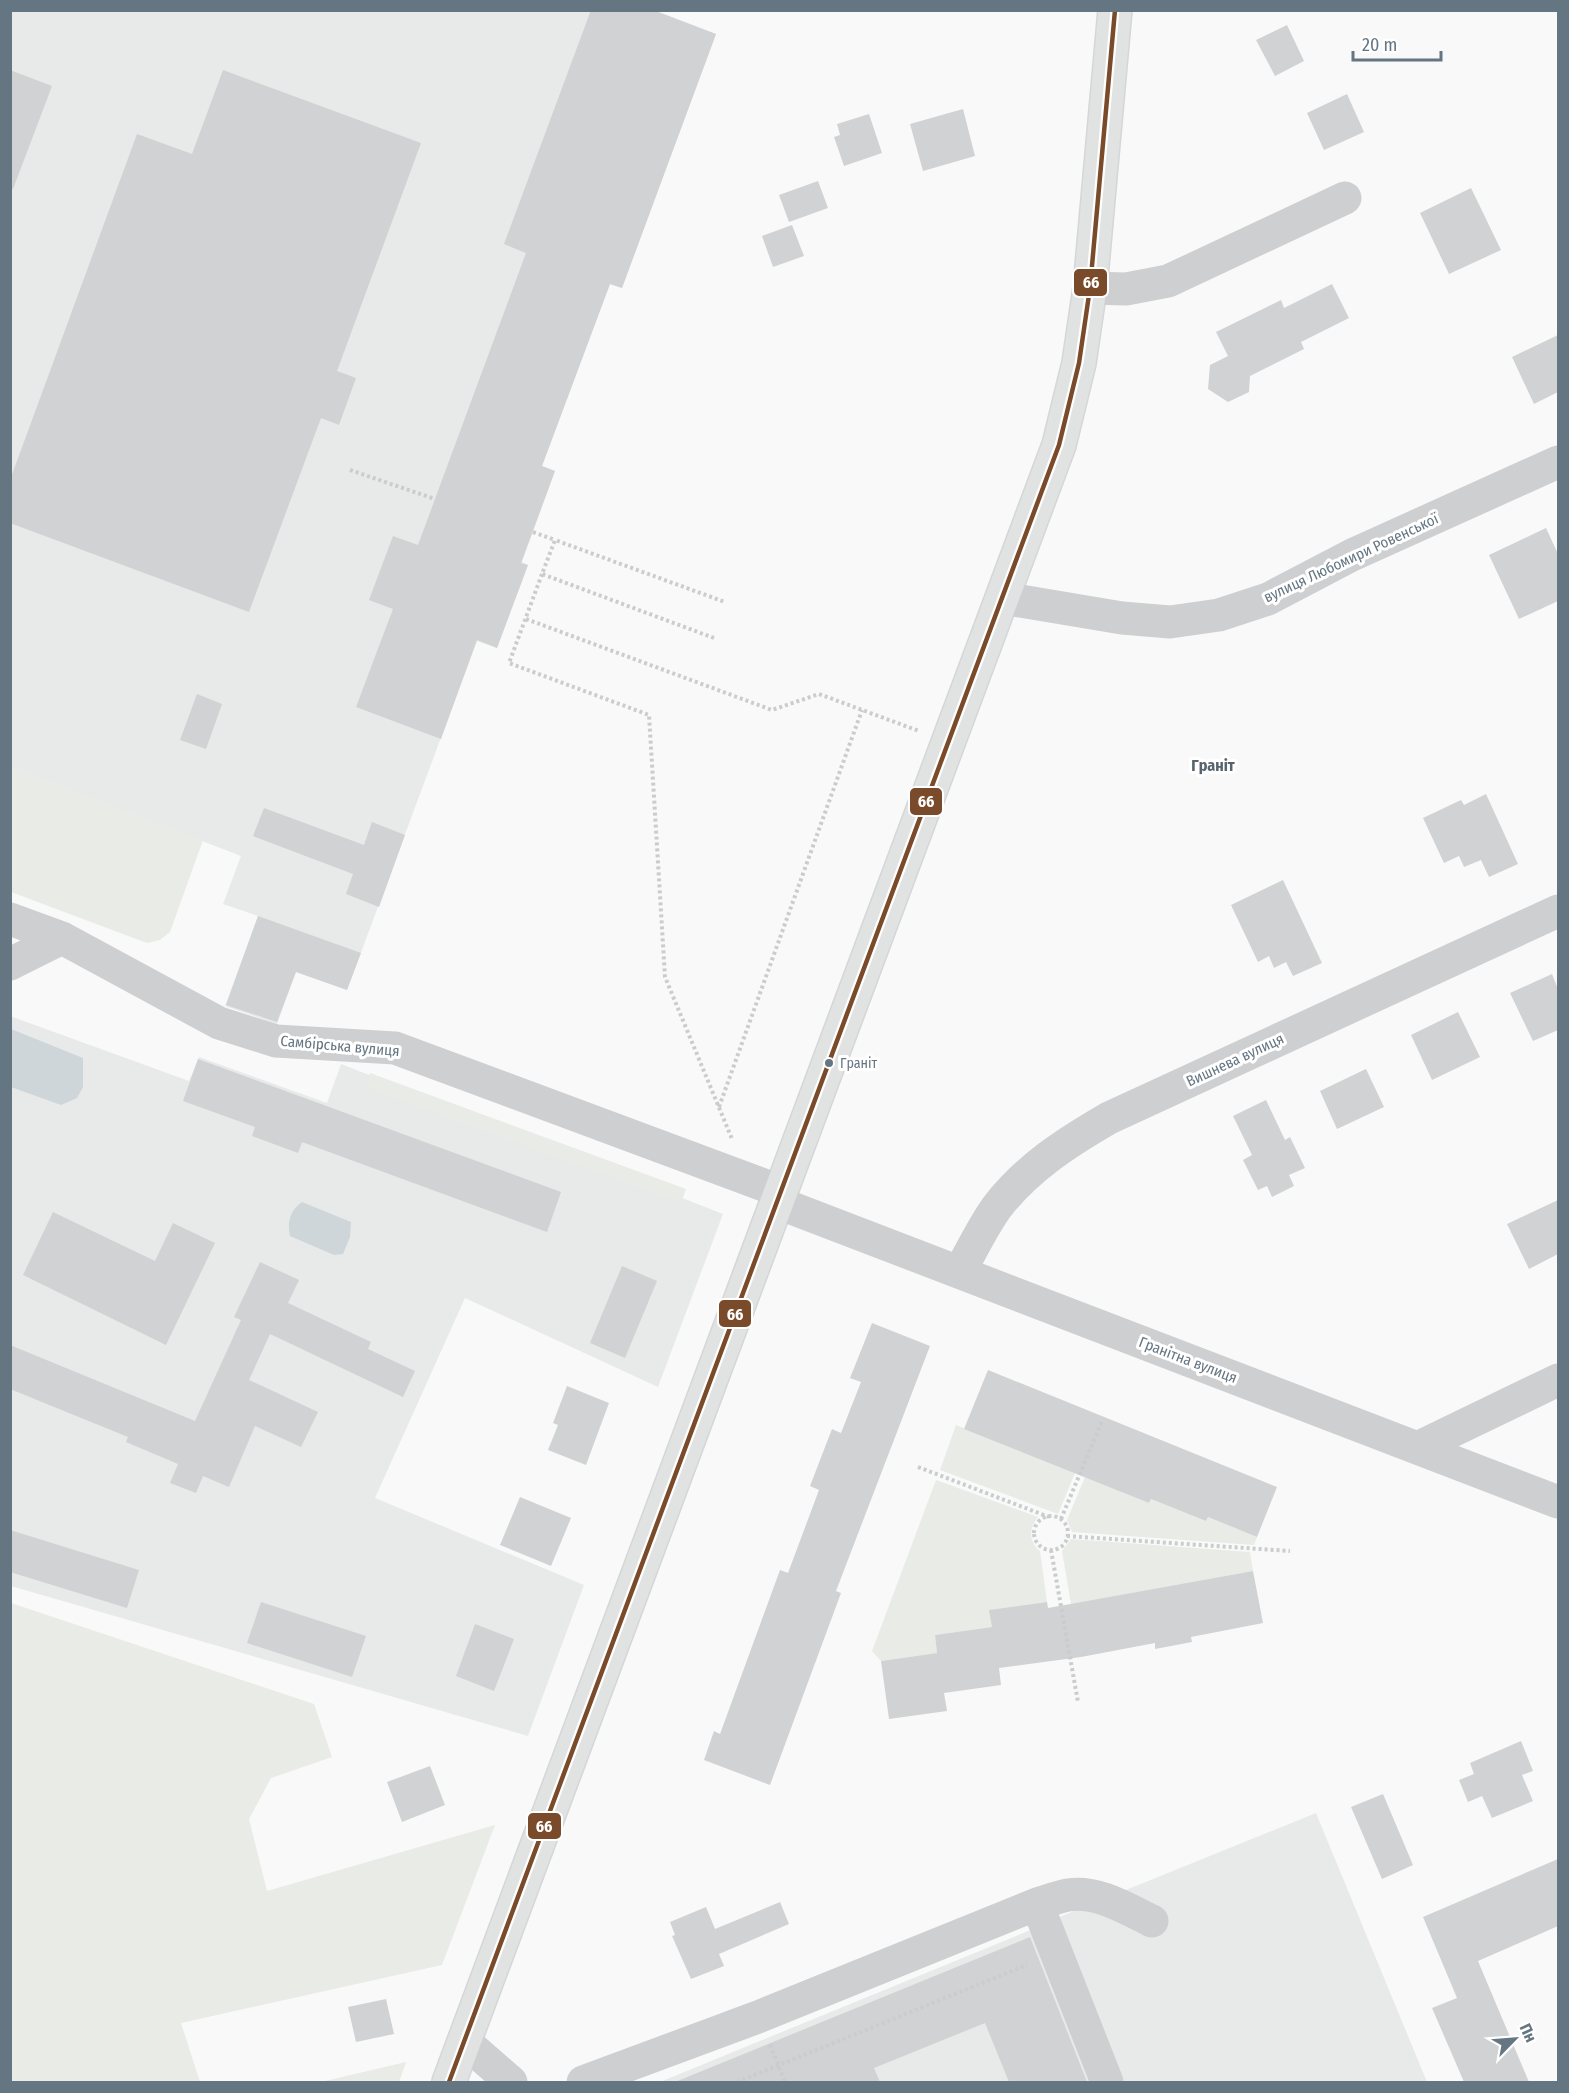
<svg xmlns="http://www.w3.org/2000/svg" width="1569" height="2093" font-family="'Fira Sans Condensed',sans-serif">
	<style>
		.built { fill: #e8e9e9 }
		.green { fill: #e8ebe6 }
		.water { fill: #ced6d9 }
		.building { fill: #d0d2d3 }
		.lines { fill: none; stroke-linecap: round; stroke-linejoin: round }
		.major-casing { stroke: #d5d6d7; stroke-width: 36 }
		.path { stroke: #cbcccd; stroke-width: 4; stroke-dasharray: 3 3; stroke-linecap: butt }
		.minor { stroke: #cecfd0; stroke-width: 33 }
		.major { stroke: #e1e2e2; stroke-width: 33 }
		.bus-1-casing { stroke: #fff; stroke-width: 9 }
		.bus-1 { stroke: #7a4b2a; stroke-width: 4.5 }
		.bus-dot { fill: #657683; stroke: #fff; stroke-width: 2 }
		.labels { text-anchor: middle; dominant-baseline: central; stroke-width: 6; stroke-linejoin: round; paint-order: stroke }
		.bus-label { font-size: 14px; fill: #657683; stroke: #fff; text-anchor: start }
		.street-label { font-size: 15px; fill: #657683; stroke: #fff }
		.neighbourhood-label { font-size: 16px; font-weight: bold; fill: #57646e; stroke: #fff }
		.line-badge { stroke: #fff; stroke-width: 2 }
		.badge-label { font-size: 16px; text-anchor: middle; font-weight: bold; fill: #fff }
	</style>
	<rect width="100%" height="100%" fill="#f9f9f9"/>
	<path class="built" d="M653 10 716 34 622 288 610 284 542 466 555 471 522 562 528 565 497 648 477 641 347 990 296 972 277 1024 225 1006 258 916 223 904 241 856 11 767 10 11Z
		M10 1016 189 1081 199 1057 327 1103 341 1064 723 1214 658 1387 465 1298 375 1498 584 1585 528 1736 11 1586Z
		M1316 1813 1427 2082H1124L1057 1918Z
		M1033 1929 1095 2082H660Z"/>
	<path class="green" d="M11 767 203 840 170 932 160 940 147 943 11 892Z
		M370 1073 686 1189 681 1203 365 1087Z
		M956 1425 1075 1473 1058 1514 940 1470Z
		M1085 1477 1149 1503 1151 1499 1206 1521 1208 1517 1257 1537 1254 1545 1072 1532 1067 1520Z
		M936 1480 1038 1517C1029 1528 1028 1541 1040 1551L1047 1602 990 1610 992 1627 935 1635 937 1653 881 1661 872 1651Z
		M1071 1539 1250 1552 1253 1571 1071 1604 1062 1551Z
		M11 1603 314 1704 332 1757 271 1778 249 1819 267 1891 495 1825 442 1965 181 2023 200 2082H11Z
		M406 2062 399 2082H321Z"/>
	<path class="water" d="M11 1029 83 1058V1087L77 1098 61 1105 11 1087Z
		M302 1202 351 1222 350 1237 343 1254 334 1255 290 1236C287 1221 290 1211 302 1202Z"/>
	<path class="building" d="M591 10H653L716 34 622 288 610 284 542 466 555 471 521 563 528 565 497 648 477 640 441 739 356 707 393 609 369 600 393 536 418 545 526 253 504 244Z
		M1287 25 1304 61 1275 76 1256 40Z
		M10 70 52 86 13 189 10 188Z
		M223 70 421 143 337 371 356 378 339 425 321 418 249 612 10 523V480L137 134 192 154Z
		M1347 94 1364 132 1324 150 1307 113Z
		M963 109 975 156 923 171 910 124Z
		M869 114 882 153 844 166 834 137 840 135 837 124Z
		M818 181 828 208 789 222 779 195Z
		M1471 188 1501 250 1449 274 1420 213Z
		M792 225 804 256 773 267 762 236Z
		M1332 284 1349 318 1301 342 1304 349 1250 376 1249 392 1228 402 1208 389 1210 365 1228 356 1216 332 1281 300 1284 308Z
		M1558 335V392L1534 404 1512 357Z
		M1546 528 1558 554V601L1519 619 1489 555Z
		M197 694 222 704 206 749 180 740Z
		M1486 794 1518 864 1489 877 1481 860 1464 867 1459 856 1444 863 1423 818 1461 800 1464 805Z
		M264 808 364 845 372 822 405 835 379 907 346 894 353 874 253 836Z
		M1283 880 1322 963 1293 976 1286 962 1274 968 1269 956 1258 962 1231 905Z
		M258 916 361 953 347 990 296 972 277 1022 226 1005Z
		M1552 974 1558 989V1030L1533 1041 1510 993Z
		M1458 1012 1480 1057 1432 1080 1411 1035Z
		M198 1059 561 1192 547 1232 302 1142 298 1153 252 1136 255 1127 183 1101Z
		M1366 1069 1384 1107 1337 1129 1320 1091Z
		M1266 1100 1285 1140 1290 1137 1305 1168 1289 1175 1294 1186 1272 1197 1267 1186 1258 1190 1243 1160 1252 1155 1233 1116Z
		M1558 1200V1254L1529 1269 1507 1224Z
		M53 1212 155 1261 173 1223 215 1243 166 1345 23 1275Z
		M260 1262 299 1280 288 1303 371 1342 368 1349 415 1371 403 1397 270 1334 249 1380 318 1412 301 1447 255 1426 229 1487 203 1476 196 1493 170 1483 178 1464 126 1442 128 1437 10 1389V1345L195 1421 241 1320 234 1317Z
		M622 1266 657 1281 625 1358 590 1343Z
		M872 1323 930 1346 836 1591 841 1593 770 1785 704 1760 714 1731 720 1734 780 1570 788 1573 819 1490 810 1486 832 1429 841 1433 861 1382 850 1378Z
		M988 1370 1277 1487 1257 1537 1208 1517 1206 1521 1151 1499 1149 1503 964 1429Z
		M567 1386 609 1403 586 1465 548 1450 558 1425 553 1423Z
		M520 1497 571 1518 551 1566 500 1545Z
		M10 1530 139 1570 127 1608 10 1572Z
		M1253 1571 1263 1623 1191 1637 1192 1642 1155 1649V1643L1081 1657 999 1668 1001 1685 944 1693 947 1711 889 1719 881 1661 937 1653 935 1635 992 1627 989 1610 1047 1602 1048 1608Z
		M261 1602 366 1636 352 1677 247 1643Z
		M475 1624 514 1639 494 1691 456 1676Z
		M1521 1741 1533 1771 1522 1775 1533 1801 1492 1818 1482 1796 1468 1802 1459 1780 1474 1774 1470 1763Z
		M430 1766 445 1805 402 1822 387 1782Z
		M1383 1794 1413 1865 1382 1879 1351 1807Z
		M1558 1859V1926L1478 1961 1529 2082H1464L1432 2008 1457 1998 1423 1917Z
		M780 1902 789 1924 719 1954 724 1966 691 1979 672 1936 675 1935 670 1922 706 1907 715 1929Z
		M1030 1937 1087 2082H1009L985 2023 874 2068 880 2082H675Z
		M386 1999 394 2034 356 2042 348 2007Z"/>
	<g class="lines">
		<defs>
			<path id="major" d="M449 2082 1059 445 1079 363 1090 288 1115 10"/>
		</defs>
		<use href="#major" class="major-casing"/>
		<path class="path" d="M350 470 435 499
			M533 532 555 540
			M542 574 509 663 649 715 665 977 732 1139
			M526 619 772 710 819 694 919 731
			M714 638 542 574 555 540 725 602
			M719 1107 862 710
			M918 1467 1049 1517
			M1034 1533a17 17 0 1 1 34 0a17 17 0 1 1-34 0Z
			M1061 1519 1102 1421
			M1067 1536 1290 1551
			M1051 1550 1078 1702
			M770 2045 785 2082
			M737 2082 1027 1965"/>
		<path class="minor" d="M1090 288 1126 289 1168 281 1345 198
			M1002 598 1122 618 1170 622 1219 615 1268 599 1352 555 1558 462
			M10 919 62 938 219 1023 276 1041 395 1048 780 1191
			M10 964 62 938
			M776 1202 1558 1502
			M960 1271C972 1250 983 1226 997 1207 1027 1168 1066 1143 1109 1118L1558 911
			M1417 1448 1558 1380
			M1037 1904C1047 1901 1058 1897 1068 1895 1097 1890 1127 1909 1152 1921
			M464 2041 511 2082
			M583 2082 758 2017 1037 1904 1107 2082"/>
		<use href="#major" class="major"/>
		<defs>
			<path id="bus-1" d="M449 2082 1059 445 1079 363 1090 288 1115 10"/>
		</defs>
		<use href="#bus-1" class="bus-1-casing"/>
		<use href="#bus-1" class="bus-1"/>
	</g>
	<circle class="bus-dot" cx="829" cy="1063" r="5"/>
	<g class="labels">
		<g class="bus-label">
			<text x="840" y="1063">Граніт</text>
		</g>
		<g class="street-label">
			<text transform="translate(1351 558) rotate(-25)">вулиця Любомири Ровенської</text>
			<text transform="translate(340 1046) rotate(5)">Самбірська вулиця</text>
			<text transform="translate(1235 1060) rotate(-25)">Вишнева вулиця</text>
			<text transform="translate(1188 1360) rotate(21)">Гранітна вулиця</text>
		</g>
		<g class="neighbourhood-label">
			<text x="1213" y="765">Граніт</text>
		</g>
	</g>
	<g class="line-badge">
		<rect x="1073" y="268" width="35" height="29" rx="6" fill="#7a4b2a"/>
		<rect x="909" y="787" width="34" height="29" rx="6" fill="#7a4b2a"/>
		<rect x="718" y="1299" width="34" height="29" rx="6" fill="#7a4b2a"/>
		<rect x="527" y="1812" width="35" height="28" rx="6" fill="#7a4b2a"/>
	</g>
	<g class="badge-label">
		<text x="1091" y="288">66</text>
		<text x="926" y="807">66</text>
		<text x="735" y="1320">66</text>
		<text x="544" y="1832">66</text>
	</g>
	<rect width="1569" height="2093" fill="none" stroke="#657683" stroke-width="24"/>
	<g transform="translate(1515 2039) rotate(65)" stroke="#ffffff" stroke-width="4.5" paint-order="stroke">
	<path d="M0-4.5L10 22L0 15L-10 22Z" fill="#657683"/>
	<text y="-9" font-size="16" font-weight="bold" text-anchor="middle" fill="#657683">Пн</text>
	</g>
	<path d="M1353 51v9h88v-9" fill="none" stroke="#657683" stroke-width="3"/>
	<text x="1362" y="51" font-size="18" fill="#657683" stroke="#ffffff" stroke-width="4.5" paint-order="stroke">20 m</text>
</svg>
